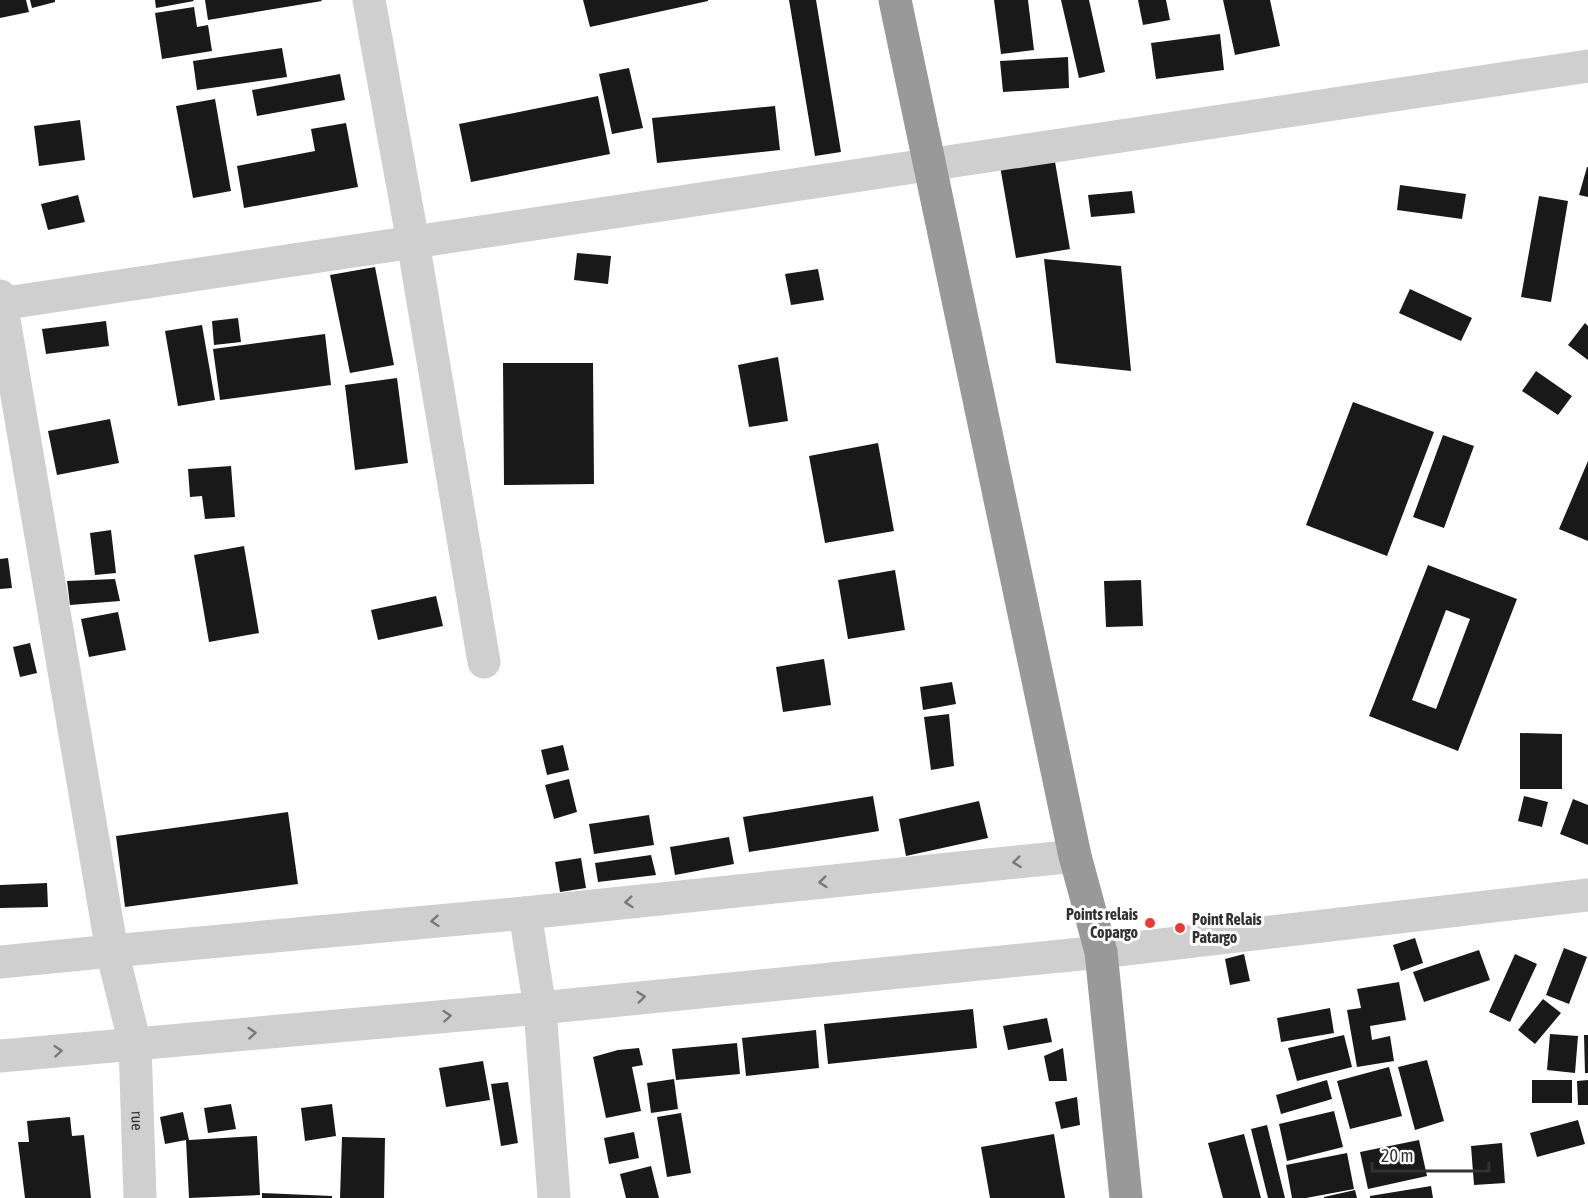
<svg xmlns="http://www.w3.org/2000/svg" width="1588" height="1198" font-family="'Asap Condensed',sans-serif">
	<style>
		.building { fill: #191919; fill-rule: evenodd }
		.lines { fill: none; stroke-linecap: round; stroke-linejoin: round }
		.minor { stroke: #cfcfcf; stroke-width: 33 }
		.highway { stroke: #999; stroke-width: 33 }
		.oneway { stroke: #797979 }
		.poi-dot { fill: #ed3930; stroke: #fff; stroke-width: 2 }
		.labels { text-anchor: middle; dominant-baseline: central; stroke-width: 6; stroke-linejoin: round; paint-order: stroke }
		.poi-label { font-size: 16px; font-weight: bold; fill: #323232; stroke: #fff; text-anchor: end }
		.street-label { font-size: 16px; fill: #323232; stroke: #fff }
	</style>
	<rect width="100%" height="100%" fill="#fff"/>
	<path class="building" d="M0 0H26L29 12 0 18Z
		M30 0H55V2L32 8Z
		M155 0H193L194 1 156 8Z
		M205 0H321L322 1 208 20Z
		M583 0H708V1L590 27Z
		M789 0H816L841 152 815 156Z
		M994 0H1028L1034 50 1001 54Z
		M1061 0H1089L1105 72 1079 78Z
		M1138 0H1166L1170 20 1143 25Z
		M1223 0H1270L1280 46 1235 55Z
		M194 7 197 27 208 25 212 51 162 59 155 13Z
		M1220 34 1224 70 1156 79 1151 43Z
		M282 48 287 77 197 90 193 61Z
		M1068 57 1069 88 1003 92 1000 61Z
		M629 68 643 128 612 134 599 74Z
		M340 74 345 100 257 116 252 90Z
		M598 96 610 154 471 182 459 124Z
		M215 99 231 191 193 198 176 106Z
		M775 106 780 150 657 163 652 118Z
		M80 120 85 160 39 166 34 126Z
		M346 123 358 187 244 208 237 166 315 151 311 129Z
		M1054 156 1070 249 1016 258 1000 166Z
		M1587 167H1588V197L1579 195Z
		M1400 185 1466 194 1462 219 1397 210Z
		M1132 191 1135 213 1091 217 1088 195Z
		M78 195 85 222 48 230 41 204Z
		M1539 196 1568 201 1551 302 1521 297Z
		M577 253 611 256 608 284 574 280Z
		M1044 259 1121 266 1131 371 1056 363Z
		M375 267 394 365 350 373 330 275Z
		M818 269 824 300 791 305 785 274Z
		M1410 289 1472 318 1461 341 1399 313Z
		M238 318 241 342 214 345 212 321Z
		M106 321 109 346 46 354 42 329Z
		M1585 323 1588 326V360L1568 345Z
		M202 325 215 400 178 406 165 331Z
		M325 334 331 385 220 400 213 349Z
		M778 357 788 421 749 427 738 365Z
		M503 363H593L594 484 504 485Z
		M1536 371 1572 396 1558 415 1522 391Z
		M397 378 408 463 355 470 345 385Z
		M1353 402 1434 432 1387 556 1306 525Z
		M110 419 119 463 57 475 48 431Z
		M1443 435 1474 446 1444 528 1413 517Z
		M878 443 894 531 825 543 809 456Z
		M1588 461V541L1559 529Z
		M231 466 235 517 205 519 202 496 190 497 188 469Z
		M111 530 116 573 95 575 90 533Z
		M244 546 259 633 209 642 194 555Z
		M8 558 12 588 0 589V559Z
		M1428 565 1517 599 1458 751 1369 716ZM1446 610 1470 619 1436 709 1412 700Z
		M895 570 905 630 848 639 838 580Z
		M115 579 120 601 70 605 67 581Z
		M1141 580 1143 626 1106 627 1104 581Z
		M436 596 443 626 378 640 371 610Z
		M118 612 126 650 89 657 81 619Z
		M30 643 37 673 20 677 13 647Z
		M824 659 831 705 783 712 776 667Z
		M952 682 956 704 923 710 920 687Z
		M949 714 954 766 931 770 924 717Z
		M1520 733 1562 734V789H1520Z
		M563 745 569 770 547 775 541 750Z
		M569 779 577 812 554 819 545 785Z
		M873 796 879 831 749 852 743 817Z
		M1524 796 1548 802 1542 827 1518 821Z
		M1573 799 1588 805V845L1560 834Z
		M979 801 988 838 906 856 899 819Z
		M288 812 298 884 125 907 116 836Z
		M649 815 654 845 594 854 589 824Z
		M729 837 734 864 675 875 670 847Z
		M651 855 656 875 598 882 595 863Z
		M581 858 586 888 560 892 555 862Z
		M47 883 48 907 0 908V885Z
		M1415 938 1423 963 1401 971 1393 945Z
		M1564 948 1587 957 1569 1004 1546 995Z
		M1479 950 1490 980 1424 1002 1413 972Z
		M1244 954 1250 981 1230 985 1225 959Z
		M1515 954 1537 964 1510 1022 1489 1012Z
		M1399 982 1406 1020 1370 1026 1372 1040 1390 1036 1394 1061 1357 1067 1347 1010 1361 1008 1357 989Z
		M1543 999 1561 1013 1535 1044 1518 1030Z
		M1330 1008 1334 1033 1281 1042 1277 1018Z
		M973 1009 977 1048 828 1064 824 1024Z
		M1047 1018 1052 1042 1008 1050 1003 1026Z
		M816 1030 819 1068 746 1076 742 1038Z
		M1550 1034 1578 1036 1575 1073 1547 1070Z
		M1344 1035 1352 1067 1297 1081 1288 1048Z
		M1584 1035H1588V1073H1585Z
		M737 1043 740 1074 676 1080 672 1049Z
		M639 1048 643 1065 632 1067 641 1111 606 1118 593 1057 618 1050Z
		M1063 1048 1067 1081H1049L1044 1056Z
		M1427 1060 1444 1121 1415 1130 1398 1067Z
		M483 1061 490 1100 446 1107 439 1068Z
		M1389 1067 1402 1116 1350 1129 1337 1081Z
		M674 1079 678 1109 651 1113 647 1083Z
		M1327 1080 1332 1099 1281 1114 1276 1095Z
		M1532 1080H1572V1103H1532Z
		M1588 1080V1105H1578L1577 1081Z
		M508 1082 518 1143 501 1146 491 1084Z
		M1077 1097 1080 1125 1061 1129 1055 1102Z
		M231 1104 236 1129 208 1133 204 1108Z
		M332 1104 336 1136 305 1141 301 1108Z
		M1334 1111 1343 1147 1287 1161 1279 1124Z
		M183 1112 189 1140 257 1136 260 1195 189 1198 186 1140 165 1144 160 1117Z
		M681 1113 691 1173 667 1177 657 1117Z
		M70 1117 72 1136 84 1135 91 1198H25L18 1142H29L27 1121Z
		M1578 1120 1585 1144 1537 1157 1530 1133Z
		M1267 1125 1285 1198H1268L1251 1129Z
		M634 1132 639 1158 609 1164 604 1138Z
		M1054 1134 1065 1198H990L981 1147Z
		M1244 1134 1261 1198H1223L1208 1143Z
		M342 1137 385 1138 384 1198H340Z
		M1419 1140 1427 1176 1368 1189 1360 1152Z
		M1502 1143 1505 1183 1474 1185 1471 1146Z
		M1347 1153 1354 1189 1306 1198H1292L1286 1165Z
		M651 1166 659 1198H626L620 1174Z
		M1431 1186 1433 1198H1370V1196Z
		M1355 1190 1357 1198H1324V1197Z
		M262 1193 332 1196V1198H262Z"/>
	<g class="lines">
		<g class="minor">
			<path d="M369 0 413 242 484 662"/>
			<path id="s1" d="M0 296 112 951 135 1044 140 1198"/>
			<path d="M0 304 1588 66"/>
			<path d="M525 913 540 1008 554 1198"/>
			<path d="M0 962 112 951 525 913 1075 856"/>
			<path d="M0 1056 540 1008 1101 952 1588 895"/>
		</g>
		<path class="highway" d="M895 0 1075 856 1101 952 1126 1198"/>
	</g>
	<defs><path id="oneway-chevron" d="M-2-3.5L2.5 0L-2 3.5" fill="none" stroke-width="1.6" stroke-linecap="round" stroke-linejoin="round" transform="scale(1.5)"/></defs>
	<g class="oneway">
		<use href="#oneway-chevron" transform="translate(1017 862) rotate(174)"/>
		<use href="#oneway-chevron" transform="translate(823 882) rotate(174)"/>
		<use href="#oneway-chevron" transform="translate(629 902) rotate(174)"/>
		<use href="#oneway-chevron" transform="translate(435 921) rotate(175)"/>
		<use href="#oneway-chevron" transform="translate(641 997) rotate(-6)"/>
		<use href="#oneway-chevron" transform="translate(447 1016) rotate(-5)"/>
		<use href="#oneway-chevron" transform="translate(252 1033) rotate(-5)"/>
		<use href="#oneway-chevron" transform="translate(58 1051) rotate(-5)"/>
	</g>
	<g class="poi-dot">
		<circle cx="1150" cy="923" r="6"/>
		<circle cx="1180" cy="928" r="6"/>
	</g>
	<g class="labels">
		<g class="poi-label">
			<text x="1138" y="914">Points relais<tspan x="1138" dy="18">Copargo</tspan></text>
			<text x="1192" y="919" text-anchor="start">Point Relais<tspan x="1192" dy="18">Patargo</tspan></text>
		</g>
		<g class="street-label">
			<text stroke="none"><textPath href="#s1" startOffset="837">rue</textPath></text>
		</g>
	</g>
	<path d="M1372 1162v9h117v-9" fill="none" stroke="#323232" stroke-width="3"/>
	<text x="1381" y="1162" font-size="18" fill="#323232" stroke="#ffffff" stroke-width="4.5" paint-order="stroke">20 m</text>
</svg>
